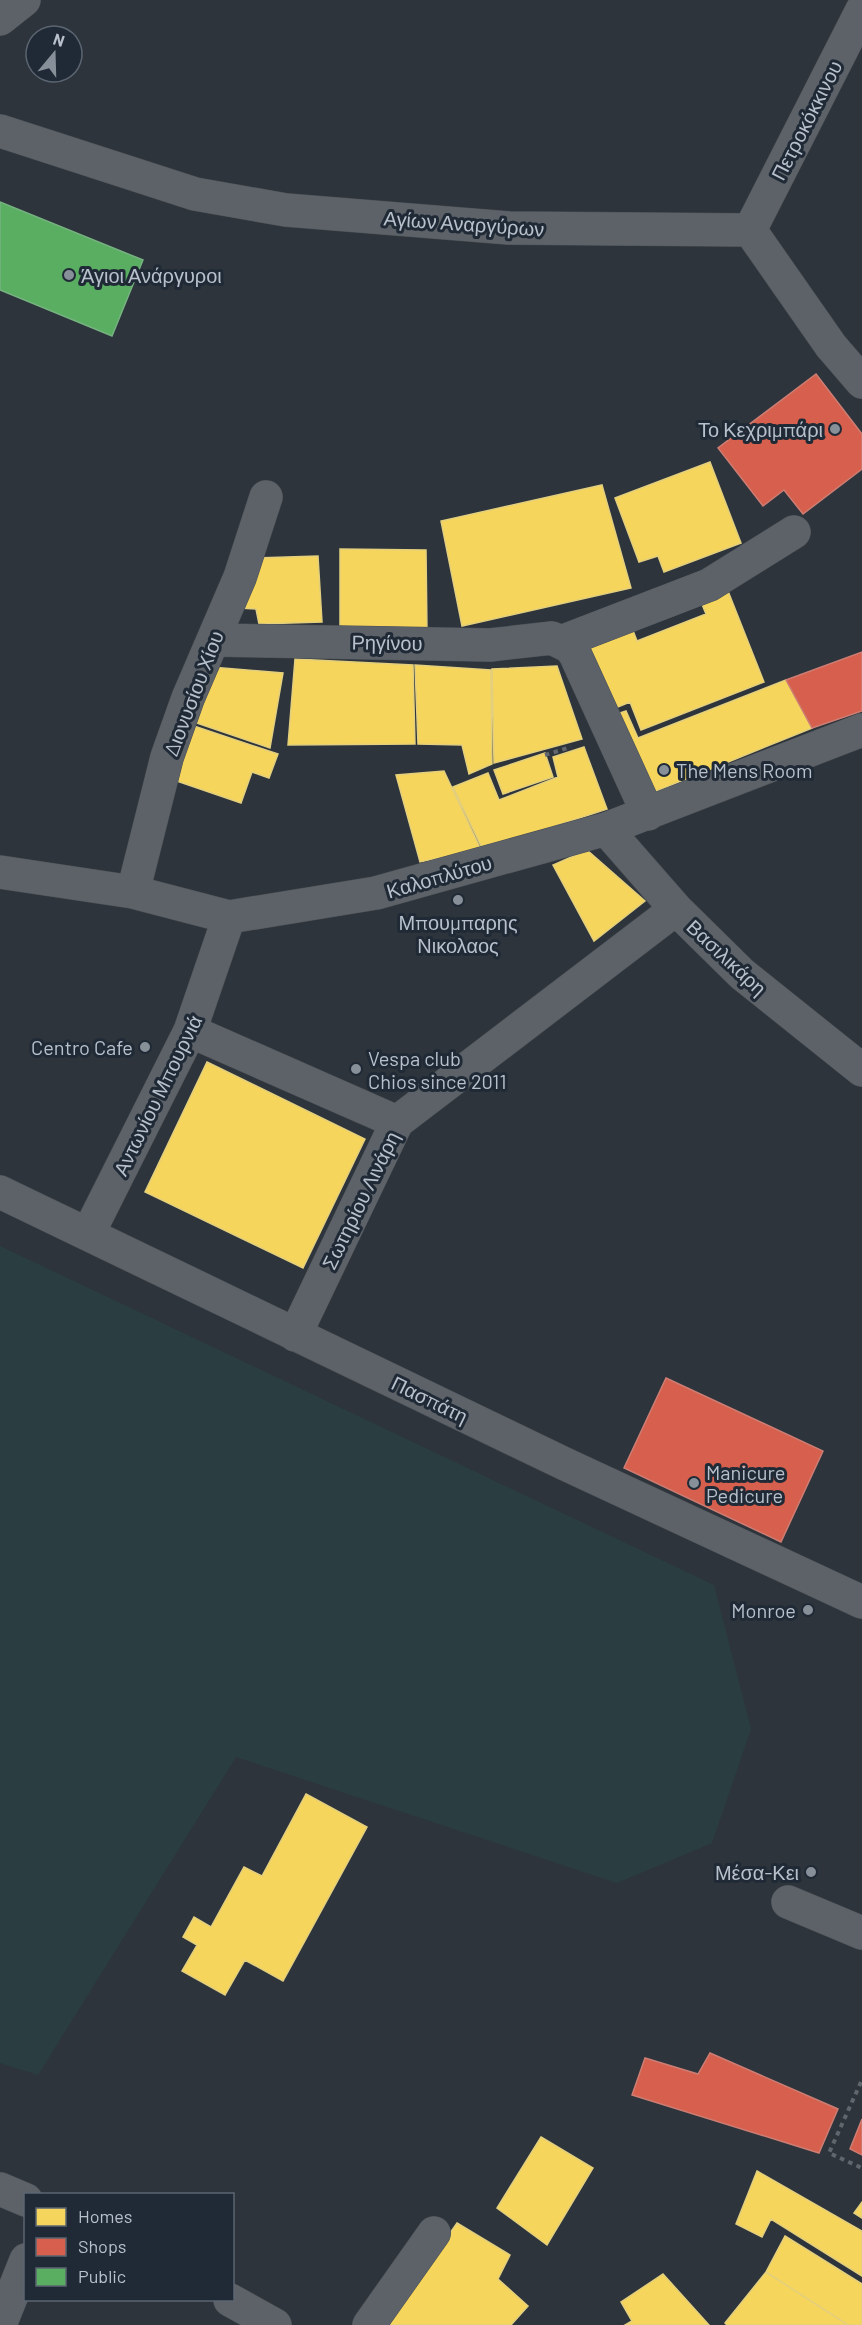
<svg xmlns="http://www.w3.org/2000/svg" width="862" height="2325" font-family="Barlow,sans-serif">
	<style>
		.green { fill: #2a3e41 }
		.homes { fill: #f6d55c; stroke: #e3cf7d; stroke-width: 1.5 }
		.shops { fill: #d6604d; stroke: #cd7d73; stroke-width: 1.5 }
		.public { fill: #5aae61; stroke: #76b381; stroke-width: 1.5 }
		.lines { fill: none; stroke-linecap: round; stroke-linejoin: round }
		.minor-casing { stroke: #4b5055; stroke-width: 34 }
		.path { stroke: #60666c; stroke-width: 4; stroke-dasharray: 4.5 4.5; stroke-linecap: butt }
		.minor { stroke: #5d6268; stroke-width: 33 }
		.poi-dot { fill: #878f99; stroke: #1f2a36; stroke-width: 2 }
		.labels { text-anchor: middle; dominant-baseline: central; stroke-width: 6; stroke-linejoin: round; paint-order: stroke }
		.street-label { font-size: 20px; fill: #b7c0cb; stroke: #1f2a36 }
		.poi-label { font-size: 20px; fill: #b7c0cb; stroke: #1f2a36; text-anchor: start }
	</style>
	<rect width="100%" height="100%" fill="#2d343b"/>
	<path class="green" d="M0 1246 714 1585 751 1729 712 1843 617 1883 236 1757 38 2075 0 2063Z"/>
	<path class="homes" d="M710 462 741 543 664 572 658 556 639 562 615 498Z
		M602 485 631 588 462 626 441 521Z
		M340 549 426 550 427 631H340Z
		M318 556 322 622 259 624 256 609 239 608 252 558Z
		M728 591 764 682 641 730 630 702 608 711 580 640 629 620 637 641 706 614 701 602Z
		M295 659 413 665 415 744 288 745Z
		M415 665 491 670 492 764 469 774 462 745 418 744Z
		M557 666 582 739 494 763 492 669Z
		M211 667 283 673 270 748 191 721Z
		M786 680 812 728 647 795 611 716 626 711 638 738Z
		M185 723 278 754 269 778 252 772 241 803 168 778Z
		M584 747 607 809 483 850 453 787 488 773 499 800 558 777 553 757Z
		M545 753 553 777 503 794 494 770Z
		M444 771 481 850 420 862 396 775Z
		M587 850 645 901 594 941 553 865Z
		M207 1062 365 1139 303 1268 145 1192Z
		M306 1794 367 1827 283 1981 245 1960 225 1995 182 1971 197 1945 183 1937 194 1917 211 1927 244 1867 262 1876Z
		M541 2137 593 2168 547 2245 497 2208Z
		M757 2171 862 2231V2276L771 2219 762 2237 736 2224Z
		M862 2202V2218L854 2213Z
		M457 2223 510 2255 498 2279 528 2306 511 2325H386Z
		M785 2236 862 2284V2325H848L766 2272Z
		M766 2272 848 2325H727L725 2323Z
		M663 2274 709 2325H625L632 2321 621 2302Z"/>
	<path class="shops" d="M816 374 862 434V469L803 514 784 490 763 506 718 448Z
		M862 652V711L812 728 786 680Z
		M666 1378 823 1451 781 1542 624 1468Z
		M710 2053 838 2109 819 2153 632 2095 645 2058 698 2074Z
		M862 2119V2155L850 2149Z"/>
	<path class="public" d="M0 202 143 260 112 336 0 290Z"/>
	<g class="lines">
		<defs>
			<path id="minor" d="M0 19 24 0
				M0 131 195 194 286 210 509 228 750 230 831 346 862 382
				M750 230 862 10
				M213 640 490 645 552 638 570 647 575 654 648 814
				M561 642 709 585 794 532
				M606 829 676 909 742 974 862 1070
				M0 872 133 892 229 917 376 893 606 829 862 730
				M133 892 167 757 188 698 240 577 266 497
				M190 1031 397 1122
				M0 1192 565 1464 862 1602
				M88 1234 190 1031 229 917
				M295 1335 397 1122 676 909
				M788 1902 862 1933
				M0 2189 26 2200
				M230 2300 275 2325
				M0 2325 26 2260
				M369 2325 434 2233"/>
		</defs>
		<use href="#minor" class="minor-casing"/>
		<path class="path" d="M545 755 571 747
			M861 2082 829 2153 862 2168"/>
		<use href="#minor" class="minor"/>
	</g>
	<g class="poi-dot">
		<circle cx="69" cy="275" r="6"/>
		<circle cx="835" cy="429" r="6"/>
		<circle cx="664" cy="770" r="6"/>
		<circle cx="458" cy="900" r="6"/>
		<circle cx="145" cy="1047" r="6"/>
		<circle cx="356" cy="1069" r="6"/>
		<circle cx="694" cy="1483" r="6"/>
		<circle cx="808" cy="1610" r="6"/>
		<circle cx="811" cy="1872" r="6"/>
	</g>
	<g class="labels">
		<g class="street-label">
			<text transform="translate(806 120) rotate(-63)">Πετροκόκκινου</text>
			<text transform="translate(464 223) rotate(4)">Αγίων Αναργύρων</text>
			<text transform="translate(387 642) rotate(1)">Ρηγίνου</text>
			<text transform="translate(193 693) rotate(-69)">Διονυσίου Χίου</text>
			<text transform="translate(439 876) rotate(-16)">Καλοπλύτου</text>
			<text transform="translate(727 957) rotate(43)">Βασιλικάρη</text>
			<text transform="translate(157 1095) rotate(-64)">Αντωνίου Μπουρνιά</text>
			<text transform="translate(360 1200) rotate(-64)">Σωτηρίου Λινάρη</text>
			<text transform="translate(430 1399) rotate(26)">Πασπάτη</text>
		</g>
		<g class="poi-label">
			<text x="81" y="275">Άγιοι Ανάργυροι</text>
			<text x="823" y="429" text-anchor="end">Το Κεχριμπάρι</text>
			<text x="676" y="770">The Mens Room</text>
			<text x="458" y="922" text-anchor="middle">Μπουμπαρης<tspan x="458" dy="23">Νικολαος</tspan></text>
			<text x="133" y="1047" text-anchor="end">Centro Cafe</text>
			<text x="368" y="1058">Vespa club<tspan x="368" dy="23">Chios since 2011</tspan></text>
			<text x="706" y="1472">Manicure<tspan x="706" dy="23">Pedicure</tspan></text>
			<text x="796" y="1610" text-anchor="end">Monroe</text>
			<text x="799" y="1872" text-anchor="end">Μέσα-Κει</text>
		</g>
	</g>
	<rect x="24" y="2193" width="210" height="108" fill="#1f2a36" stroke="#5c6672" stroke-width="1.5"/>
	<rect x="36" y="2208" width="30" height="18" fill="#f6d55c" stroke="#5c6672" stroke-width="1.5"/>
	<text x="78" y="2223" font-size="18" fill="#b7c0cb">Homes</text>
	<rect x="36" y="2238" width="30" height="18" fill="#d6604d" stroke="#5c6672" stroke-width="1.5"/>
	<text x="78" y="2253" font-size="18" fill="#b7c0cb">Shops</text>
	<rect x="36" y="2268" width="30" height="18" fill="#5aae61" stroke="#5c6672" stroke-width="1.5"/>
	<text x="78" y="2283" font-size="18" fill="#b7c0cb">Public</text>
	<g transform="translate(54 54) rotate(19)"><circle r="28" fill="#1f2a36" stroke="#5c6672" stroke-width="1.5"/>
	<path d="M0-4.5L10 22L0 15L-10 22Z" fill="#878f99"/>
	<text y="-9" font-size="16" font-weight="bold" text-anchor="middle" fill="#b7c0cb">N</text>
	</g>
</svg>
